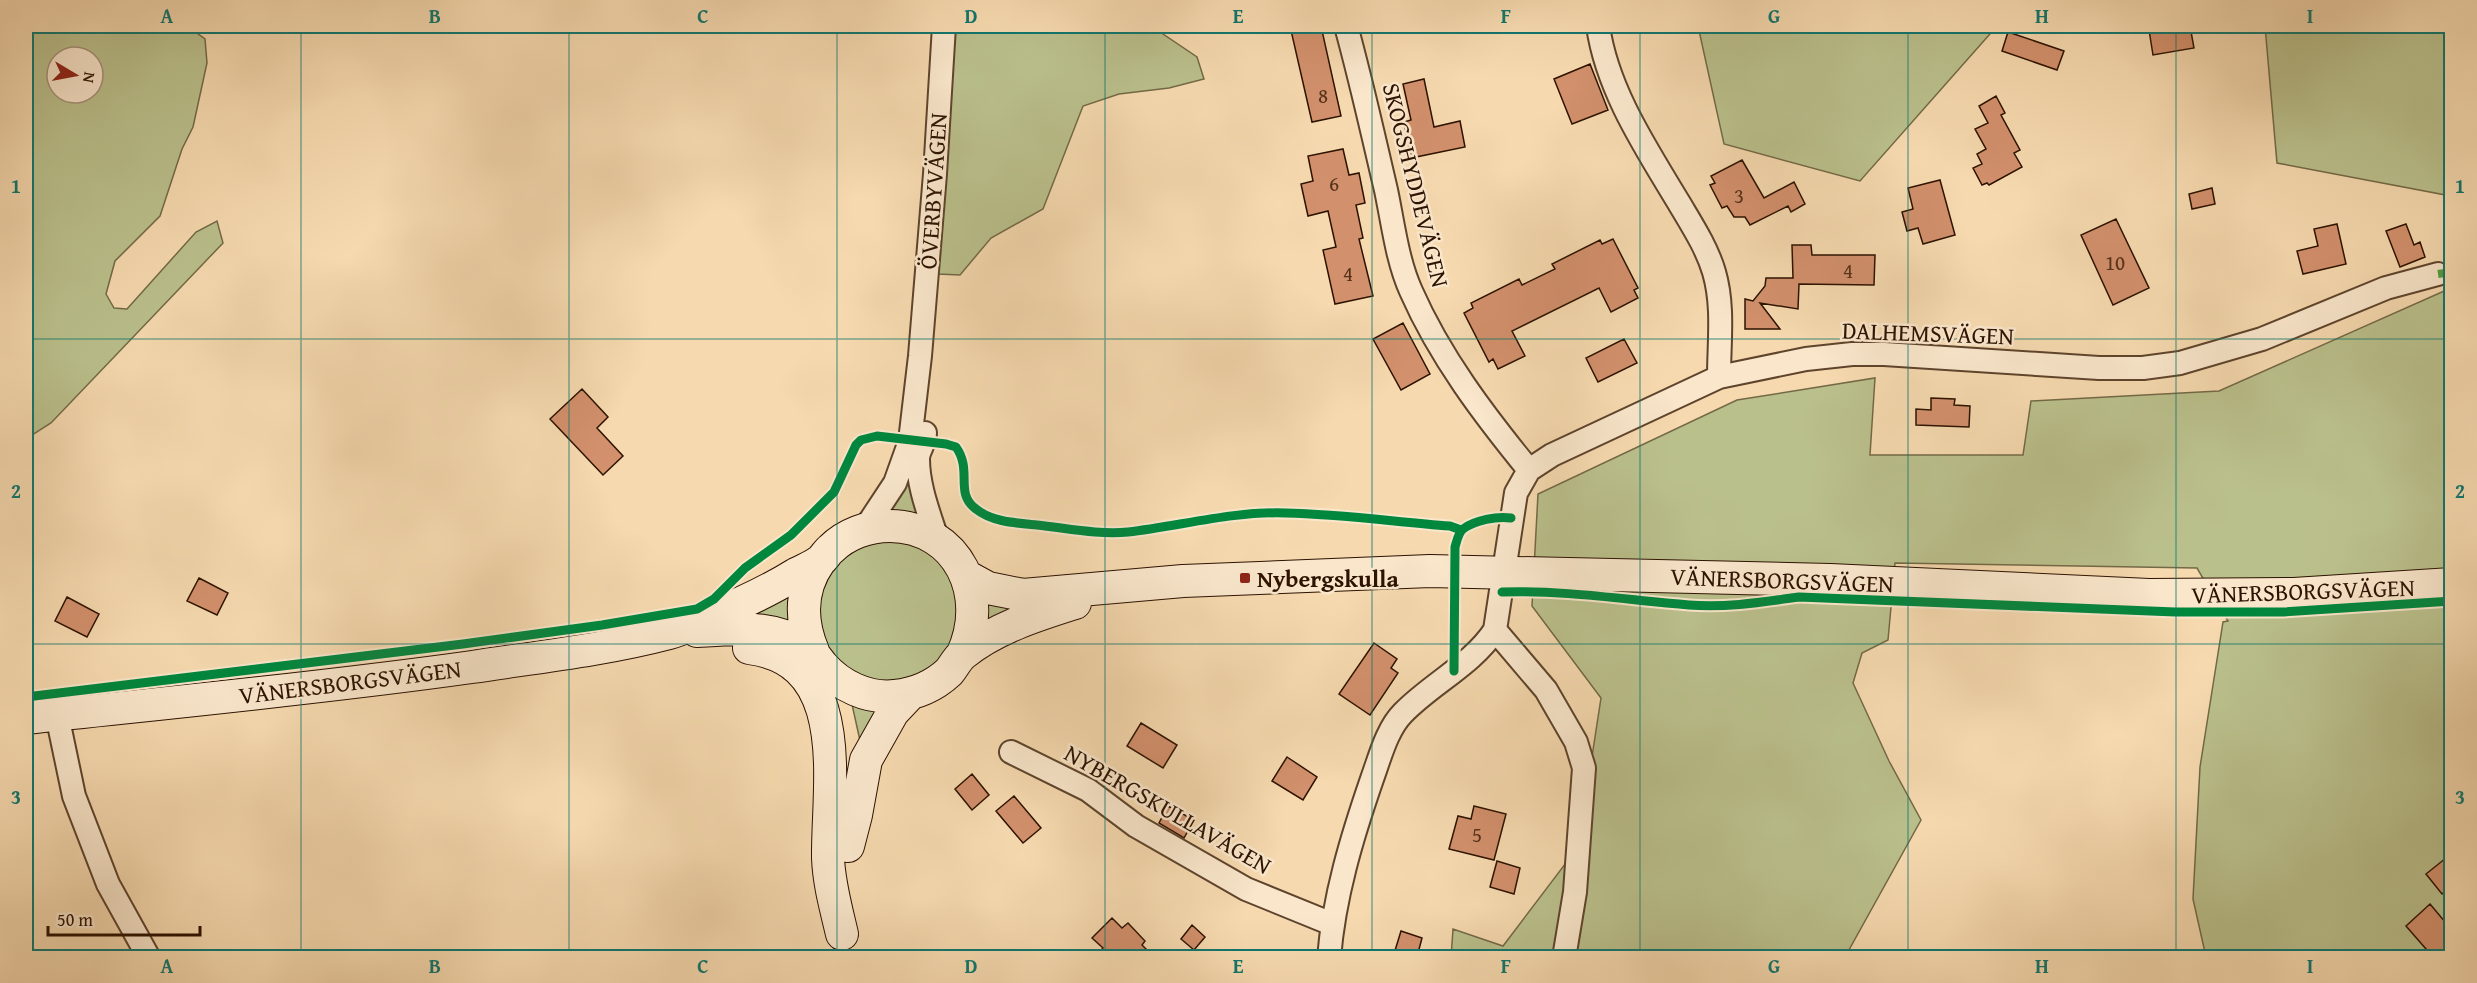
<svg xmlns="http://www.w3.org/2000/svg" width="2477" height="983" font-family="'Gentium Book Plus',serif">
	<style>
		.green { fill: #bac08c; stroke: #736946; stroke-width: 1.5; fill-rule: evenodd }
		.building { fill: #d2906c; stroke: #2c1200; stroke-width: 1.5 }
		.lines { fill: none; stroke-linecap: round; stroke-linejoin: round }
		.street-casing { stroke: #5e442c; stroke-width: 26 }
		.secondary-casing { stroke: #2c1200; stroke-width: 34 }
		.street { stroke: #f9e6cb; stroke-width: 22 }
		.secondary { stroke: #f9e6cb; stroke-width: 32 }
		.quiet { stroke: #51a03c; stroke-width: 8; stroke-dasharray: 15 8; stroke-linecap: butt }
		.cycleway-casing { stroke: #f9e6cb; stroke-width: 13 }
		.cycleway { stroke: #00873e; stroke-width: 9 }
		.grid { fill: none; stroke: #0f766e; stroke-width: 1.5; stroke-opacity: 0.55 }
		.poi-dot { fill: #8f2418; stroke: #f9e6cb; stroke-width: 2 }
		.labels { text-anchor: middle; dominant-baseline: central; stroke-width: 5; stroke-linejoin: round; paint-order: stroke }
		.number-label { font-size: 21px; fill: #56321b }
		.street-label { font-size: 24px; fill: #2c1200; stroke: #f9e6cb }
		.poi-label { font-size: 24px; font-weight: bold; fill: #2c1200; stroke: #f9e6cb; text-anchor: start }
		.neatline { fill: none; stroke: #0f766e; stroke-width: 2 }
		.grid-label { font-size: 20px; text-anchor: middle; font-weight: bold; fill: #0f766e }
	</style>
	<rect width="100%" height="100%" fill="#f6d9af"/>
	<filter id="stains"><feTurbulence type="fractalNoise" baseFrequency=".00333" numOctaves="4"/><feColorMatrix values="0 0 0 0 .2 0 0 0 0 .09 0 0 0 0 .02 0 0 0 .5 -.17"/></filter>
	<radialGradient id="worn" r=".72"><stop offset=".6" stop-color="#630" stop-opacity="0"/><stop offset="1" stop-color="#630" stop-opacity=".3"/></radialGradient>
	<path class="green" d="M26 26H187L205 39 207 63 193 127 182 149 160 216 115 261 106 294 114 308 127 309 196 232 217 221 223 243 51 423 26 439ZM57 57H93V93H57Z
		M951 26H1151L1197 57 1204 79 1169 88 1119 94 1083 106 1043 209 991 238 960 275 938 274 949 117Z
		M1698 26H1997L1860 181 1724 144Z
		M2265 26H2451V196L2277 163Z
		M2451 284V957H2206L2193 899 2200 767 2223 622 2228 621 2197 568 1895 563 1888 640 1862 653 1853 683 1889 761 1921 820 1845 957 1451 958 1453 929 1503 946 1569 859 1591 763 1601 698 1532 606 1538 494 1737 400 1875 378 1870 455H2023L2031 401 2219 391 2451 288Z
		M914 455 924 519 890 512 902 492Z
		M867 539 915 540 952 572 962 619 941 662 921 677 898 684 873 683 850 674 819 637 817 589 827 567Z
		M791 591 789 624 737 617Z
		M982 596 1039 602 979 632Z
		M851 700 882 706 861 745Z"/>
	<path class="building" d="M1290 26H1321L1341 116 1312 122Z
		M2176 26H2190L2194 48 2153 55 2149 30Z
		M2008 32 2064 51 2057 70 2002 51Z
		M1590 64 1608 110 1572 124 1554 79Z
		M1424 79 1434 127 1460 121 1465 147 1411 158 1404 122 1411 120 1403 84Z
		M1996 96 2005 113 2001 115 2020 150 2014 153 2022 167 1989 185 1987 183 1982 185 1973 168 1982 164 1977 154 1986 149 1975 129 1988 123 1979 106Z
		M1343 149 1349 175 1359 173 1365 203 1356 205 1363 238 1359 239 1373 296 1335 304 1323 250 1336 247 1328 211 1308 216 1301 184 1313 181 1308 156Z
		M1742 160 1764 198 1794 182 1805 204 1791 212 1788 206 1750 225 1745 217H1734L1727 206 1722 208 1710 185 1715 183 1711 176Z
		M1940 180 1955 235 1923 244 1918 228 1907 231 1902 212 1913 209 1908 188Z
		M2212 188 2215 204 2192 209 2189 194Z
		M2116 219 2149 288 2113 305 2081 235Z
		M2337 224 2346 264 2303 274 2297 251 2318 246 2314 229Z
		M2406 224 2414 245 2420 242 2425 257 2400 267 2386 231Z
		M1613 239 1638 288 1634 290 1638 298 1611 312 1599 288 1512 331 1525 356 1498 369 1493 359 1489 362 1464 313 1473 308 1471 303 1519 279 1522 285 1555 269 1552 264 1600 240 1602 244Z
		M1792 245H1811L1812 255H1875L1874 285 1799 284 1798 309 1760 303 1780 329H1745V299L1753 301 1765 286 1766 278H1793Z
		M1403 323 1430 374 1401 390 1373 339Z
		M1624 339 1637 363 1598 382 1586 358Z
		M582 389 608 417 597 428 623 456 603 475 550 419Z
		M1931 398 1955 399 1954 405 1970 406 1969 427 1916 425V409L1931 410Z
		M199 578 228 593 217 615 187 601Z
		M67 597 99 614 87 637 55 621Z
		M1374 643 1397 659 1391 668 1398 673 1370 715 1339 694Z
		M1141 723 1177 745 1163 768 1127 746Z
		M1287 757 1317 777 1303 800 1272 781Z
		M972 774 989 795 972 810 955 789Z
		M1014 796 1041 828 1023 843 996 811Z
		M1168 806 1194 820 1184 838 1159 823Z
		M1474 806 1506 814 1494 860 1449 849 1458 816 1471 819Z
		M2451 854V886L2442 894 2426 874Z
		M1497 861 1520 868 1514 894 1490 887Z
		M2430 904 2451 929V957H2433L2406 926Z
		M1112 918 1122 928 1128 923 1145 941 1142 945 1154 957H1093L1103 948 1092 938Z
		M1192 925 1205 937 1194 950 1181 939Z
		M1401 931 1422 938 1417 957H1393Z"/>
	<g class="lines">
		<defs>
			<path id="street" d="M1346 26C1361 80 1373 135 1386 190 1393 223 1397 260 1411 291 1440 357 1484 415 1529 470
				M1598 26C1607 90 1646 148 1679 203 1692 225 1707 248 1714 272 1724 306 1719 342 1719 377
				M925 433C925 445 918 450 918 459 918 487 930 516 938 542
				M864 530 895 483 910 441 920 356 935 174 944 26
				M1495 630 1546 690 1576 742 1584 768 1575 892 1564 958
				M57 715 74 796 108 884 149 958
				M1011 752 1088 790 1136 826 1246 889 1332 924
				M1329 958C1334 896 1352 837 1372 779 1380 757 1387 729 1403 713 1432 683 1472 665 1495 630L1516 493 1529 470 1552 455 1719 377 1806 359 1852 354H1884L2099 368H2143L2180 363 2262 339 2386 288 2438 274"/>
			<path id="secondary" d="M966 576 988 588 1023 595 1183 581 1430 571 1830 580 2149 595 2294 594 2452 584
				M697 631C733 629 767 625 800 643 811 649 815 656 822 665 840 686 868 699 895 696 915 694 934 686 949 672 954 666 957 659 963 654 995 628 1037 615 1075 603
				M749 648C853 661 827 785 828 858 829 884 836 908 842 934
				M813 651C800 620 800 589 820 561
				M26 718C174 702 323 688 472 667 538 657 604 650 669 633 681 630 692 624 704 619 736 606 767 592 796 574 803 570 813 567 820 561 824 558 827 552 831 549 846 534 868 526 890 526 959 527 990 596 962 655
				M848 846 856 815 866 760 893 712 910 694"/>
		</defs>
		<use href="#street" class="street-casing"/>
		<use href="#secondary" class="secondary-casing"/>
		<use href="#street" class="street"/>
		<use href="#secondary" class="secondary"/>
		<path class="quiet" d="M2438 274 2452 272"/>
		<defs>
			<path id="cycleway" d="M1502 592C1565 590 1627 600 1689 605 1726 608 1763 602 1799 597L2175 612H2283L2452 601
				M1454 671 1455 547C1457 541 1458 533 1463 529 1475 520 1497 516 1511 518
				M26 697 463 644 602 625 697 609 714 599 745 568 791 535 834 492 856 445 861 440 877 436 946 444 956 447C973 471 954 493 976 509 992 522 1016 523 1037 525 1066 528 1099 535 1128 532 1180 526 1233 511 1286 513 1341 514 1396 522 1450 526L1461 530"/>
		</defs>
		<use href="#cycleway" class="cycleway-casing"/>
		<use href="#cycleway" class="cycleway"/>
	</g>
	<path class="grid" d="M301 26V958M569 26V958M837 26V958M1105 26V958M1372 26V958M1640 26V958M1908 26V958M2176 26V958M26 339H2452M26 644H2452"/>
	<rect class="poi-dot" x="1239" y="572" width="12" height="12" rx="3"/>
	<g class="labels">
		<g class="number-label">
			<text x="1323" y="95">8</text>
			<text x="1334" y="183">6</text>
			<text x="1739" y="195">3</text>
			<text x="2115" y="262">10</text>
			<text x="1848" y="270">4</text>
			<text x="1348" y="273">4</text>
			<text x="1477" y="834">5</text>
		</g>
		<g class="street-label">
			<text transform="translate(1416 185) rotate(76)">SKOGSHYDDEVÄGEN</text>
			<text transform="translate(933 191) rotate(-86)">ÖVERBYVÄGEN</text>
			<text transform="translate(1928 333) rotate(2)">DALHEMSVÄGEN</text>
			<text transform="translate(1782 580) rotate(2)">VÄNERSBORGSVÄGEN</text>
			<text transform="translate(2303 591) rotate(-2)">VÄNERSBORGSVÄGEN</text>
			<text transform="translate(350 682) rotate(-7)">VÄNERSBORGSVÄGEN</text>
			<text transform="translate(1168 809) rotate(30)">NYBERGSKULLAVÄGEN</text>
		</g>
		<g class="poi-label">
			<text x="1257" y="578">Nybergskulla</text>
		</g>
	</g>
	<rect width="2477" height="983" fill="none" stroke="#f6d9af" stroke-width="66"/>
	<g transform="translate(75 75) rotate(100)"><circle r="28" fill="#f9e6cb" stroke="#a7917a" stroke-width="1.5"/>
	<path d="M0-4.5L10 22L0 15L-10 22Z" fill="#8f2418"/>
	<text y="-9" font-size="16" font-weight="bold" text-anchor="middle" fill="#2c1200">N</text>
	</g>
	<path d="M48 926v9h152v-9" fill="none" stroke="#2c1200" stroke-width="3"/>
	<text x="57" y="926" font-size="18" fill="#2c1200" stroke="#f9e6cb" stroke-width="4.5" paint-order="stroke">50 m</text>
	<rect x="33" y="33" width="2411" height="917" class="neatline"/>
	<g class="grid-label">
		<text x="167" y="23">A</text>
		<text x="435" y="23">B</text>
		<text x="703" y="23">C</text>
		<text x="971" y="23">D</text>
		<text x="1238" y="23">E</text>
		<text x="1506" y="23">F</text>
		<text x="1774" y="23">G</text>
		<text x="2042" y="23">H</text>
		<text x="2310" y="23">I</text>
		<text x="16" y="193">1</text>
		<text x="2460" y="193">1</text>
		<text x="16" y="498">2</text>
		<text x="2460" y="498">2</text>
		<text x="16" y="804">3</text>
		<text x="2460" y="804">3</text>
		<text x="167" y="973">A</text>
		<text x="435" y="973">B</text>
		<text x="703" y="973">C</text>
		<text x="971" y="973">D</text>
		<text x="1238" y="973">E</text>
		<text x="1506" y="973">F</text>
		<text x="1774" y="973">G</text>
		<text x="2042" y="973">H</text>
		<text x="2310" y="973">I</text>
	</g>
	<rect width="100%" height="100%" filter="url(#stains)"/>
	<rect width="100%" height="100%" fill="url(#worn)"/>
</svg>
